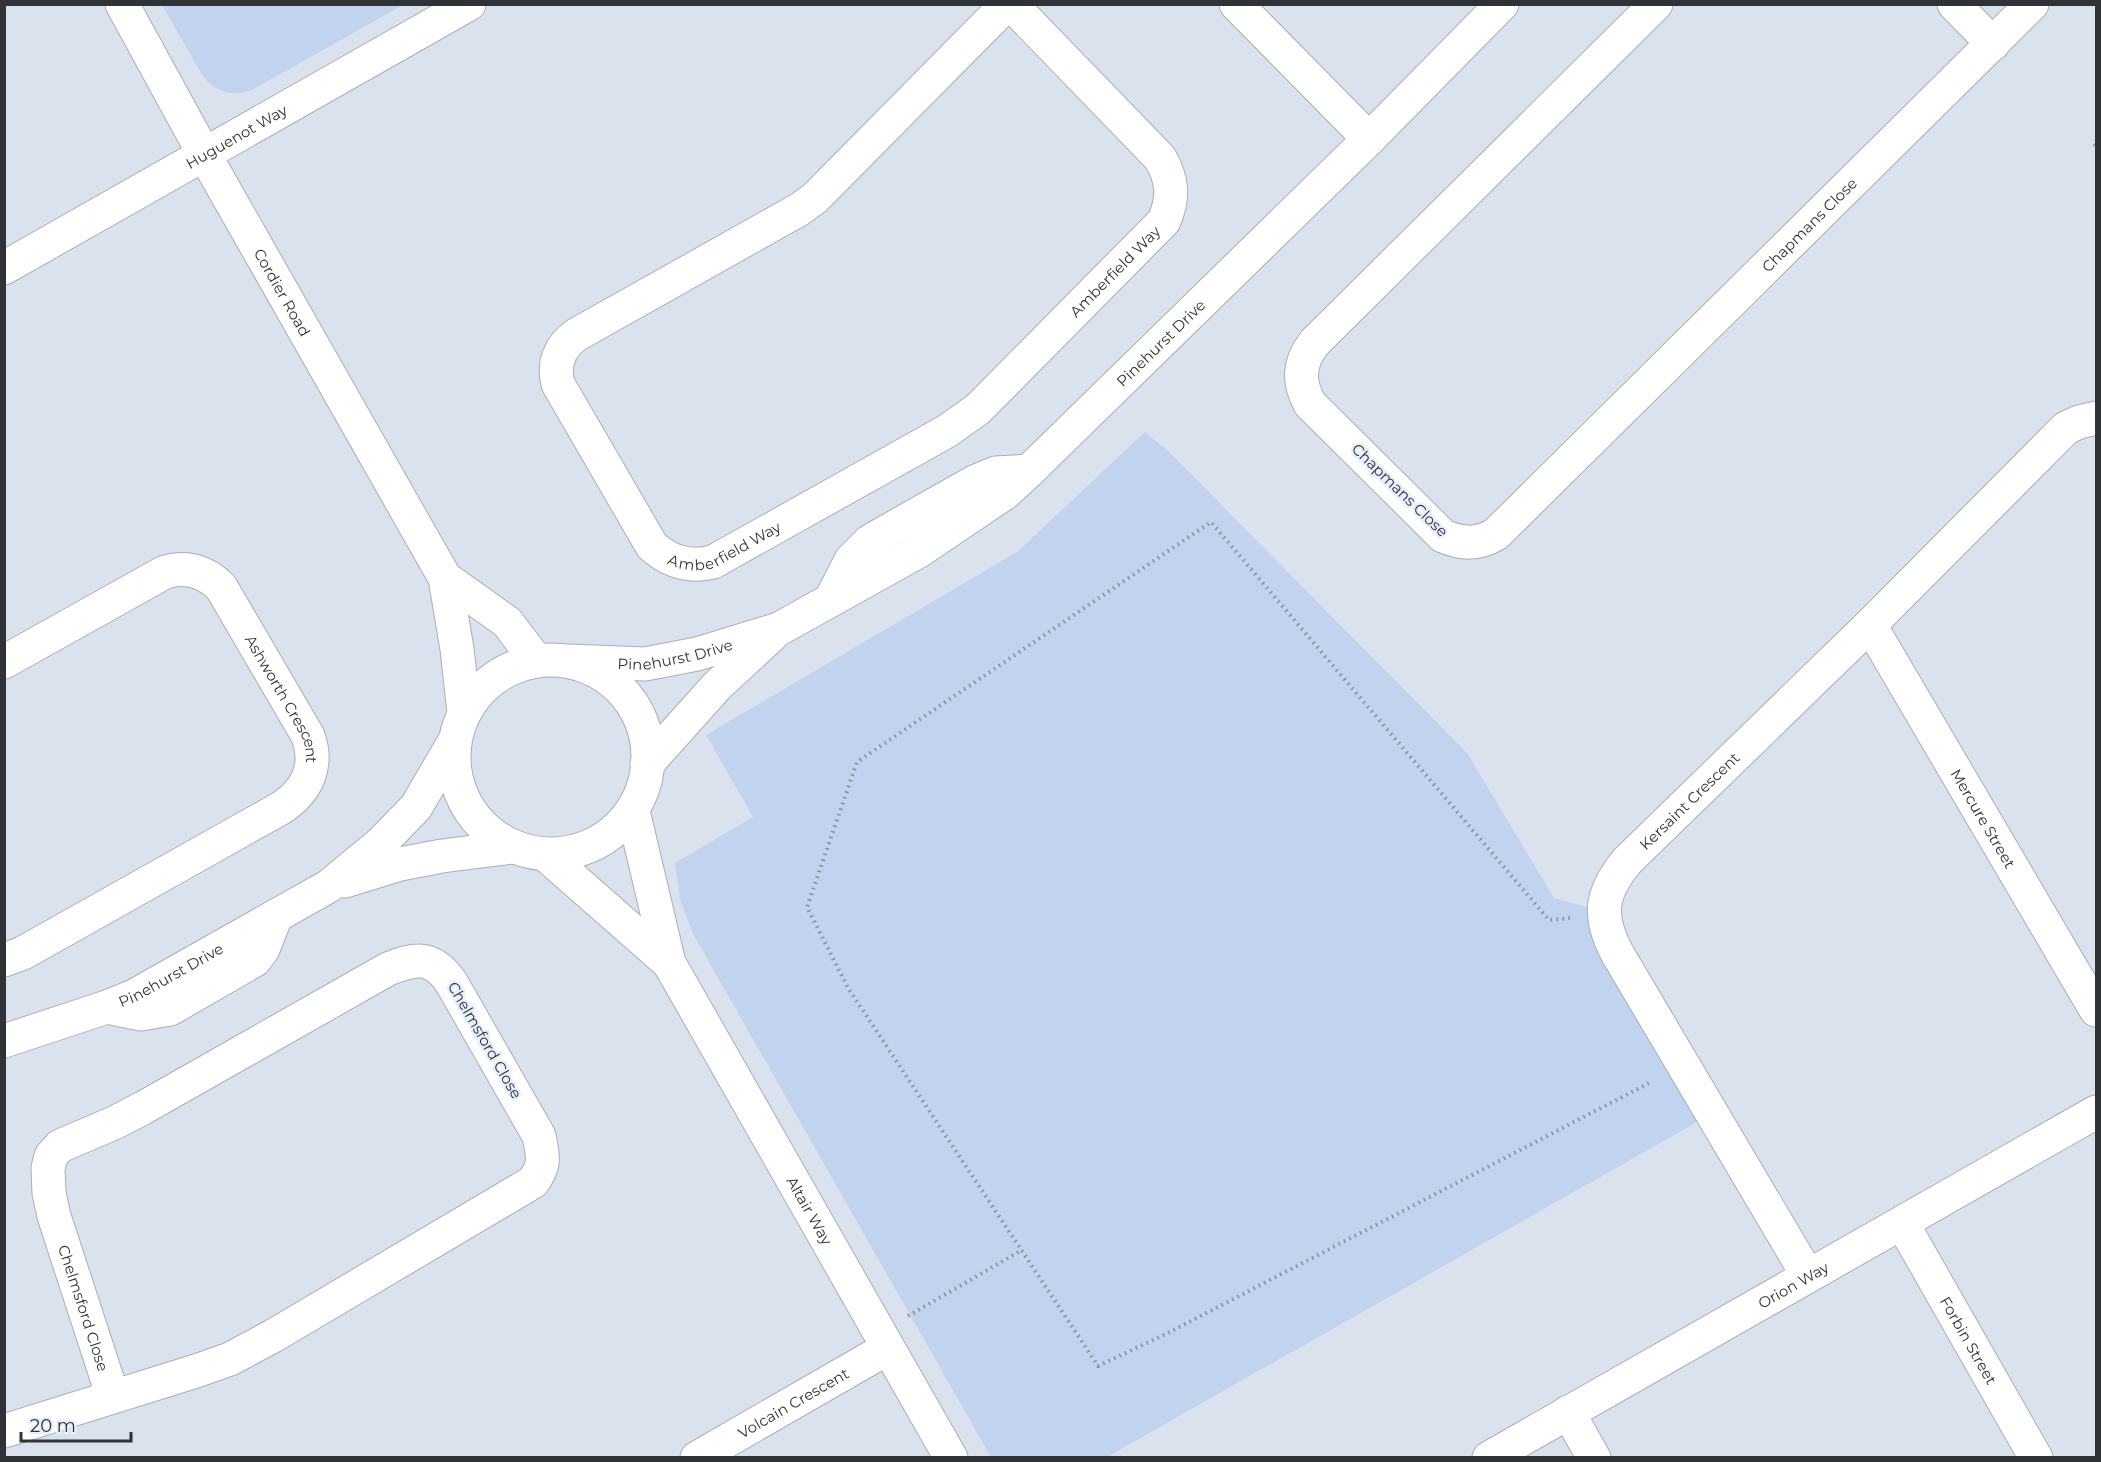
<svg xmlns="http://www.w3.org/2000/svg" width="2101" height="1462" font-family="Montserrat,sans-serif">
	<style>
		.green { fill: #c1d3ee }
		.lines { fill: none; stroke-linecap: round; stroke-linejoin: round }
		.minor-casing { stroke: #a7afba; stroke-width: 35 }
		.path { stroke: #888e96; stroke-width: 4; stroke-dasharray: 1.5 4.5; stroke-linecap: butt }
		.minor { stroke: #fff; stroke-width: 33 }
		.labels { text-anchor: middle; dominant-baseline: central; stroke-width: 5; stroke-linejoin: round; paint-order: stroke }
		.street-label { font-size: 15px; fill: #2f3337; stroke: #e7effc }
	</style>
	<rect width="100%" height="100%" fill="#dae2ee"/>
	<path class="green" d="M162 5H403L252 90C215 101 203 79 188 50 179 35 171 20 162 5Z
		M1145 432 1168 451 1467 753 1554 898 1587 907 1590 927 1699 1121 1107 1457H991L693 934 680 900 675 863 753 817 706 735 1017 552Z"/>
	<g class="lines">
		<defs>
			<g id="minor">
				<path id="s1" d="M122 4 204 154 445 578 457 649 464 713"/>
				<path id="s2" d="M1007 4 815 198 800 209 576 335C559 347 553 364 558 384L652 546C670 562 689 568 713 562L947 431 978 409 1164 221C1174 198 1173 180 1160 158L1011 4"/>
				<path d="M1236 4 1369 139"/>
				<path id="s3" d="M1656 4 1314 343C1298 364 1298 382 1310 404L1443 536C1462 544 1478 545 1496 534L2032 4"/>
				<path d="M1954 4 1993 44"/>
				<path id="s4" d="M4 268 469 4"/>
				<path d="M445 578 507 622 536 660"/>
				<path d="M831 599 851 560 870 541 976 481 996 473 1029 471"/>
				<path id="s5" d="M1870 625 2096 1010"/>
				<circle cx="551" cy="757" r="97"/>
				<path id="s6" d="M568 661 645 664 697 654 779 629 919 551 1005 493 1029 471 1369 139 1502 4"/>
				<path id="s7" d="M4 662 165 572C186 566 205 571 221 587L308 736C319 766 307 791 281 808L23 953 4 960"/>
				<path d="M647 764 717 686 771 636"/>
				<path id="s8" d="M633 811 669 963 951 1458"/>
				<path d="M546 855 669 963"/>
				<path d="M345 881 400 864 442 856 513 847"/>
				<path d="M107 1007 141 1014 170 1009 255 960 263 949 276 916"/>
				<path id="s9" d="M4 1041 107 1007 134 996 329 886 381 843 416 807 454 742"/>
				<path id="s10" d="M1902 1223 2036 1458"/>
				<path id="s11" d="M1808 1276 1617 953C1597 915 1601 893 1627 861L1870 625 2066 428 2079 422 2096 418"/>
				<path d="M1568 1412 1594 1458"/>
				<path id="s12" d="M4 1431 196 1371 230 1359 273 1336 533 1182C546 1164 543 1157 539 1136L451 982C432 955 416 958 388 969L143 1108 114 1123 60 1146 51 1156 48 1168 49 1193 54 1216 113 1397"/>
				<path id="s13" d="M697 1458 888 1348"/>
				<path id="s14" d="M1489 1458 2096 1112"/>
			</g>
		</defs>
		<use href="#minor" class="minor-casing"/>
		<path class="path" d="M2094 144 2096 146
			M1570 918 1549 920 1211 522 857 762 807 907 848 988 1098 1366 1168 1333 1651 1082
			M908 1316 1022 1250"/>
		<use href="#minor" class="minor"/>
	</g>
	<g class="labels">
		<g class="street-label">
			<text stroke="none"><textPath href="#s4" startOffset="267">Huguenot Way</textPath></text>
			<text stroke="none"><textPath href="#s3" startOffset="1230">Chapmans Close</textPath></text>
			<text stroke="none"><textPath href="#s2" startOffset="1358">Amberfield Way</textPath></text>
			<text stroke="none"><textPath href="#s1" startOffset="330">Cordier Road</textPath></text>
			<text stroke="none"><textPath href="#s6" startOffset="696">Pinehurst Drive</textPath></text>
			<text transform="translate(1400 490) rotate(44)">Chapmans Close</text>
			<text stroke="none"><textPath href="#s2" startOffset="873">Amberfield Way</textPath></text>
			<text stroke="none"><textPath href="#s6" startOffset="108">Pinehurst Drive</textPath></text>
			<text stroke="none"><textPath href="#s7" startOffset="374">Ashworth Crescent</textPath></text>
			<text stroke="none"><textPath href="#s11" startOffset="562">Kersaint Crescent</textPath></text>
			<text stroke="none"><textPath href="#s5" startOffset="224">Mercure Street</textPath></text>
			<text stroke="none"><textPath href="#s9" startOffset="180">Pinehurst Drive</textPath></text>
			<text transform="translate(485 1040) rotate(60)">Chelmsford Close</text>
			<text stroke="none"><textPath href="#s8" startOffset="441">Altair Way</textPath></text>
			<text stroke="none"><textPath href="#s14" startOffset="350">Orion Way</textPath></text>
			<text stroke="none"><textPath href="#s12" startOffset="1430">Chelmsford Close</textPath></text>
			<text stroke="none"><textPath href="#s10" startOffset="135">Forbin Street</textPath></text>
			<text stroke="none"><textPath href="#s13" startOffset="111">Volcain Crescent</textPath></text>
		</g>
	</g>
	<rect width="2101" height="1462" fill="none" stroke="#2f3337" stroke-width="12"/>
	<path d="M21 1432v9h110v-9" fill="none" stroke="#2f3337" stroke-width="3"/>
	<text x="30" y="1432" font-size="18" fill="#2f3337" stroke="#e7effc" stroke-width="4.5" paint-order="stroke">20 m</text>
</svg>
